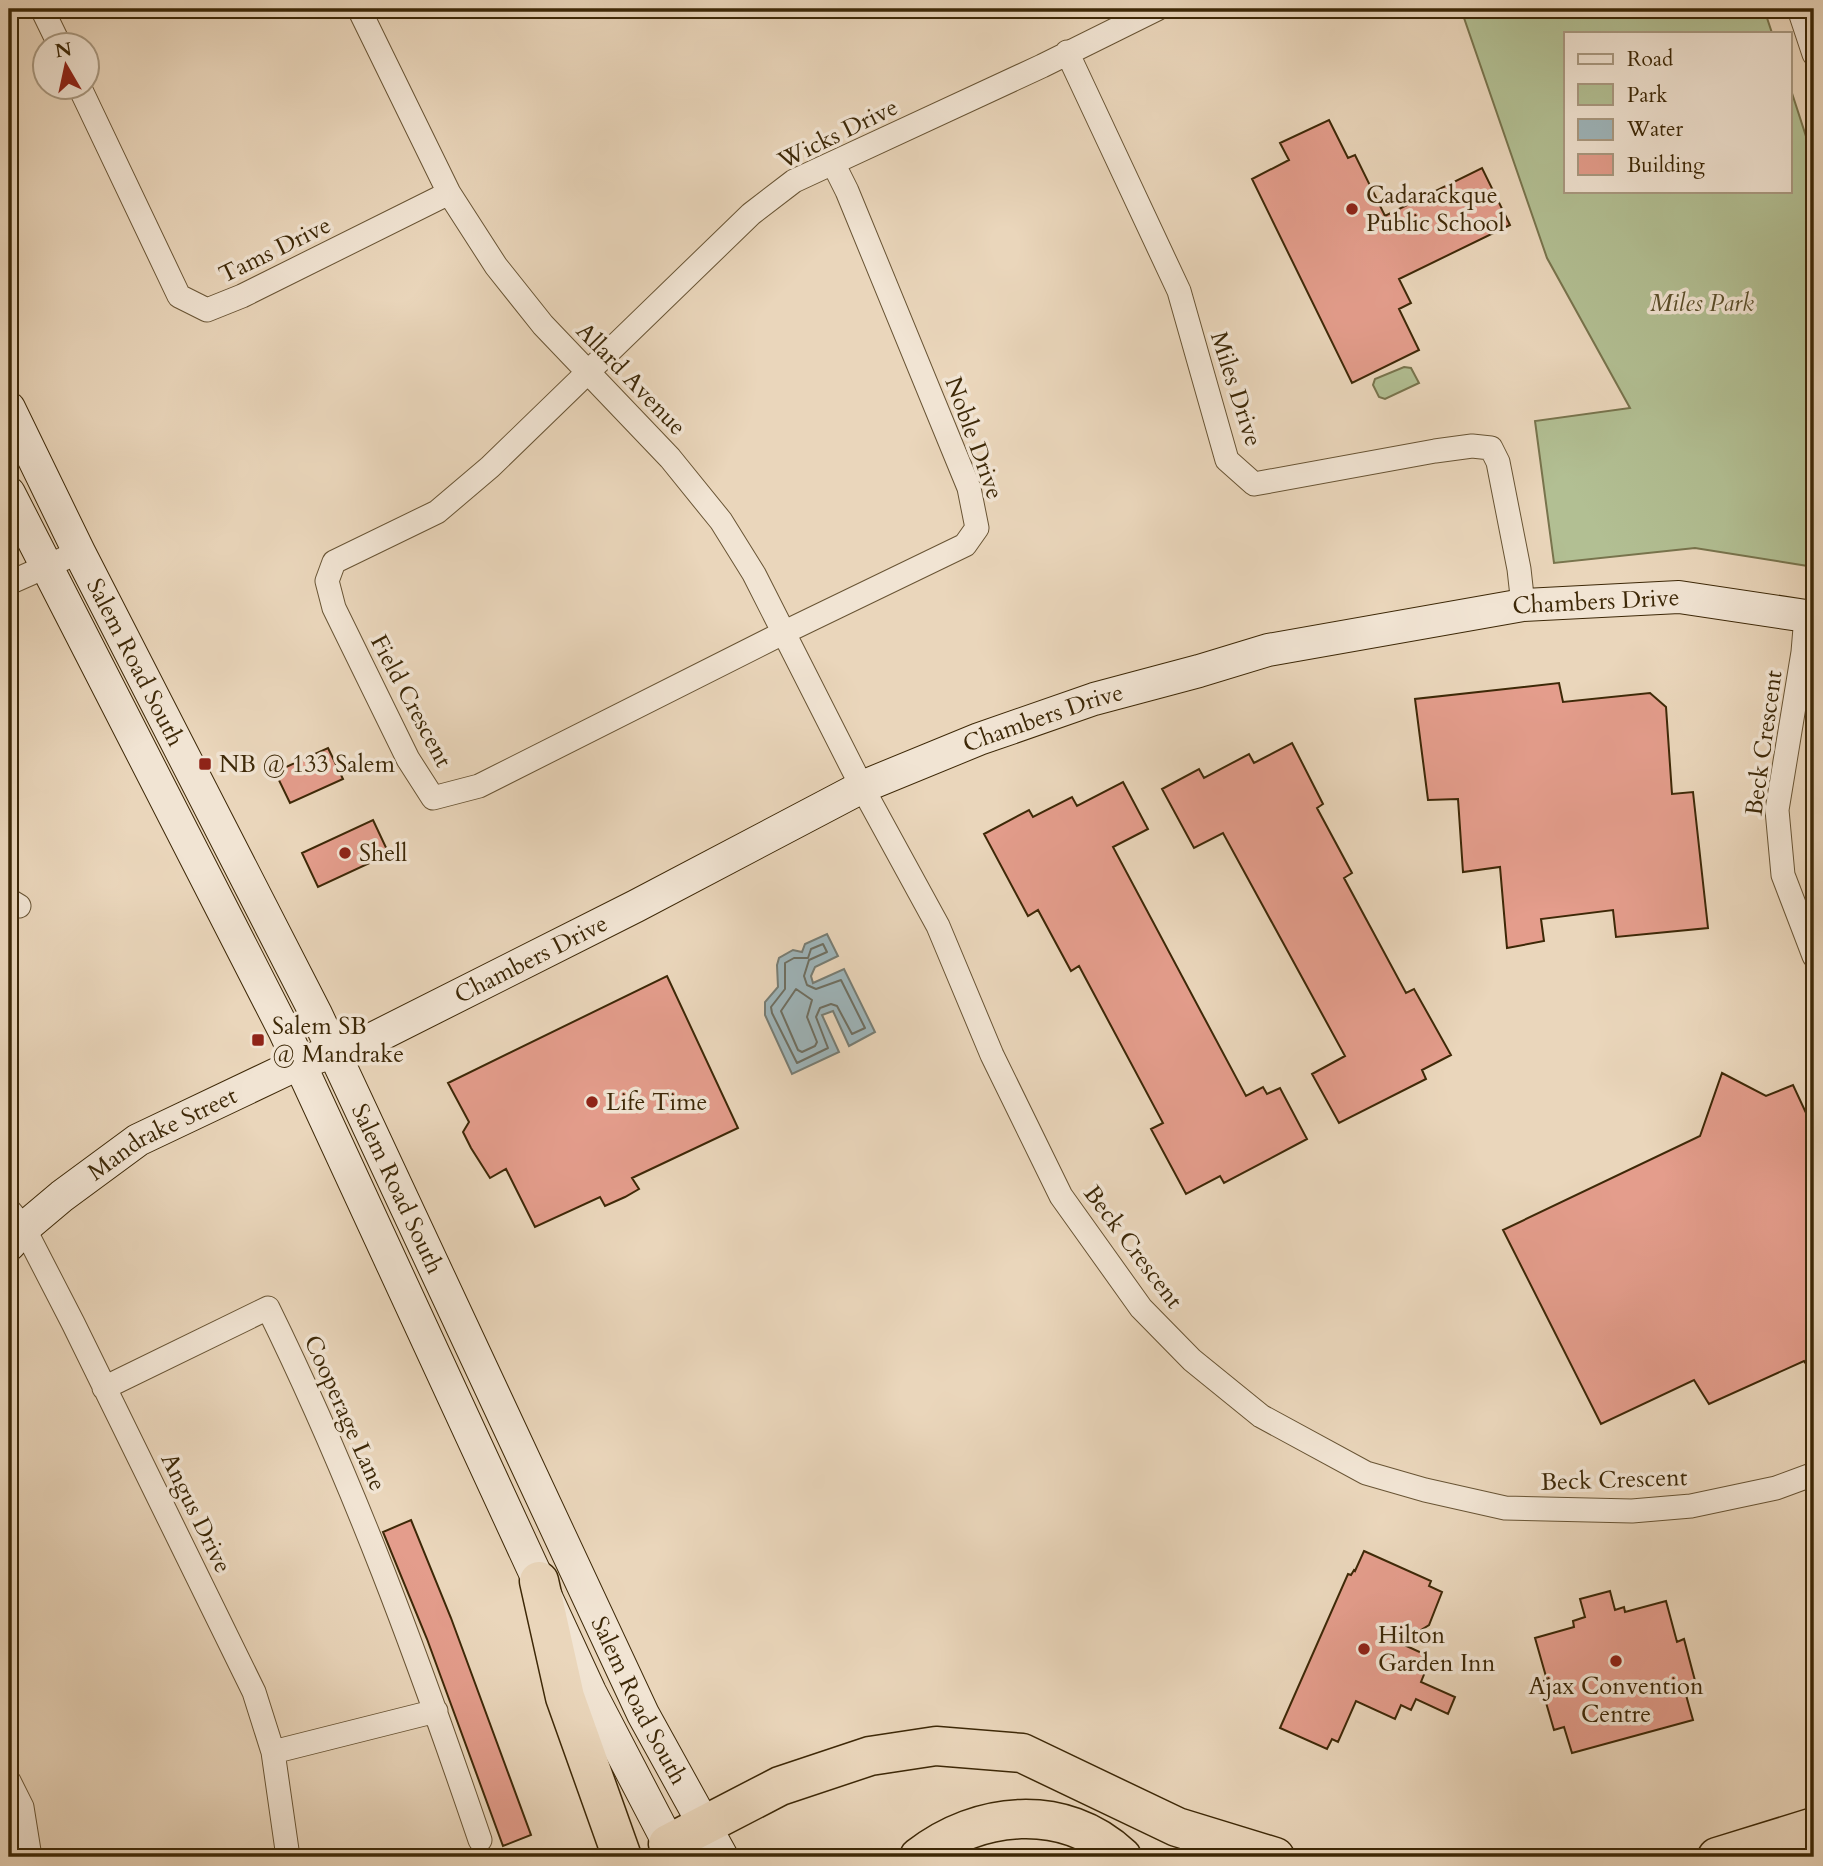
<svg xmlns="http://www.w3.org/2000/svg" width="1823" height="1866" font-family="Cardo,serif">
	<style>
		.green { fill: #b2bf93; stroke: #78744d; stroke-width: 2 }
		.water { fill: #9eb6bc; stroke: #777d74; stroke-width: 2 }
		.lines { fill: none; stroke-linecap: round; stroke-linejoin: round }
		.shore { stroke: #6e6f62; stroke-width: 2 }
		.building { fill: #e49d8c; stroke: #3d2807; stroke-width: 2 }
		.street-casing { stroke: #685434; stroke-width: 25 }
		.secondary-casing { stroke: #3d2807; stroke-width: 34 }
		.highway-casing { stroke: #3d2807; stroke-width: 41 }
		.street { stroke: #f1e4d3; stroke-width: 23 }
		.secondary { stroke: #f1e4d3; stroke-width: 32 }
		.highway { stroke: #ead6bb; stroke-width: 38 }
		.poi-dot { fill: #8f2418; stroke: #f1e4d3; stroke-width: 2.5 }
		.labels { text-anchor: middle; dominant-baseline: central; stroke-width: 7; stroke-linejoin: round; paint-order: stroke }
		.street-label { font-size: 24px; fill: #3d2807; stroke: #f1e4d3 }
		.poi-label { font-size: 24px; fill: #3d2807; stroke: #f1e4d3; text-anchor: start }
		.park-label { font-size: 24px; font-style: italic; fill: #5a4e2a; stroke: #f1e4d3 }
	</style>
	<rect width="100%" height="100%" fill="#ead6bb"/>
	<filter id="stains"><feTurbulence type="fractalNoise" baseFrequency=".00286" numOctaves="4"/><feColorMatrix values="0 0 0 0 .2 0 0 0 0 .09 0 0 0 0 .02 0 0 0 .5 -.17"/></filter>
	<radialGradient id="worn" r=".72"><stop offset=".6" stop-color="#630" stop-opacity="0"/><stop offset="1" stop-color="#630" stop-opacity=".3"/></radialGradient>
	<path class="green" d="M1476 9H1764L1772 33H1566V191H1790V87L1814 161V567L1695 548 1554 563 1535 421 1630 408 1547 258 1463 15Z
		M1404 367 1411 368 1419 383 1385 399 1379 397 1373 385 1375 379Z"/>
	<path class="water" d="M827 934 838 956 815 967 811 976 813 983 844 969 875 1032 849 1046 833 1011 822 1015 839 1052 792 1074 765 1015V1002L778 987 777 965 779 958 793 950 802 952 805 944Z"/>
	<g class="lines">
		<path class="shore" d="M823 944 827 952 809 960 804 976 807 985 816 989 841 980 865 1028 852 1034 837 1006 831 1004 820 1008 816 1017 828 1048 797 1063 772 1013 771 1007 785 989V963L794 958H808L811 949Z
			M796 989 812 1000 807 1017 817 1042 815 1046 802 1052 798 1050 781 1011Z"/>
	</g>
	<path class="building" d="M1329 120 1348 158 1355 155 1385 216 1482 168 1510 225 1399 279 1411 303 1399 309 1419 350 1352 383 1252 179 1289 160 1280 143Z
		M1559 683 1563 702 1650 693 1666 707 1672 794 1693 792 1708 928 1616 937 1613 910 1541 919 1544 941 1507 948 1500 867 1463 872 1458 799 1428 800 1415 699Z
		M1292 743 1323 804 1317 808 1352 873 1344 878 1406 993 1414 989 1451 1055 1422 1070 1426 1079 1339 1123 1312 1074 1345 1056 1223 833 1194 848 1162 789 1199 769 1204 778 1249 754 1254 763Z
		M328 748 343 779 290 803 275 772Z
		M1123 782 1148 829 1113 847 1246 1096 1263 1087 1267 1094 1280 1088 1307 1139 1224 1183 1220 1176 1186 1194 1151 1129 1163 1123 1079 966 1071 971 1038 910 1028 916 984 834 1029 810 1033 817 1072 797 1077 806Z
		M373 820 389 854 318 887 302 853Z
		M667 976 738 1128 632 1178 639 1189 625 1197 605 1206 600 1197 535 1227 506 1169 490 1178 471 1148 463 1132 469 1122 448 1083Z
		M1722 1073 1766 1096 1793 1085 1814 1130V1376L1804 1361 1709 1404 1694 1380 1601 1424 1503 1230 1700 1136Z
		M411 1520 451 1618 531 1835 503 1846 427 1639 383 1532Z
		M1364 1551 1431 1581 1429 1586 1442 1592 1429 1625 1400 1643 1424 1654 1417 1669 1425 1672 1421 1682 1455 1697 1448 1714 1416 1699 1411 1710 1401 1705 1395 1719 1356 1701 1338 1742 1332 1739 1327 1749 1280 1728 1348 1574 1351 1575 1354 1570 1355 1571Z
		M1610 1591 1615 1610 1624 1607 1625 1612 1666 1601 1677 1642 1684 1639 1698 1692 1686 1695 1693 1720 1572 1753 1564 1727 1554 1730 1540 1682 1547 1680 1535 1638 1574 1627 1573 1621 1585 1617 1580 1599Z"/>
	<g class="lines">
		<defs>
			<path id="street" d="M42 9 60 46
				M359 9 449 193 496 266 543 325 670 458 721 521 754 574 862 787 938 926 992 1055 1061 1196 1141 1308 1192 1360 1261 1416 1366 1473 1425 1490 1505 1508 1632 1511 1691 1506 1776 1488 1814 1474
				M1799 9 1814 54
				M1067 52 1179 291 1227 460 1254 484 1435 451 1472 446 1491 448 1498 462 1519 569 1523 605
				M80 88 179 296 207 310 242 296 449 193
				M833 163 847 191 969 488 977 528 965 545 785 632 479 786 433 798 408 759 334 608 327 581 334 562 437 512 490 467 751 214 794 181 1042 66 1157 9
				M9 583 79 552
				M1814 617 1806 616 1803 652 1777 810 1783 875 1814 956
				M9 900 19 906
				M9 1210 24 1228 73 1323 254 1692 273 1752 288 1857
				M104 1388 268 1308C353 1481 418 1658 480 1840
				M273 1752 436 1711
				M9 1781 22 1807 30 1857"/>
			<g id="secondary">
				<path id="s1" d="M9 408 79 552 316 1014 643 1714 722 1857"/>
				<path d="M9 493 285 1032 590 1692 676 1857"/>
				<path id="s2" d="M9 1245 24 1228 62 1196 138 1140 300 1063 374 1038 636 906 862 787 979 739 1094 699 1199 671 1268 650 1523 605 1679 597 1806 616"/>
			</g>
			<path id="highway" d="M539 1581 565 1697 622 1857
				M668 1844 780 1786 870 1756 936 1746 1022 1753 1177 1827 1275 1857
				M919 1857C978 1811 1064 1802 1122 1857
				M1717 1857 1814 1827"/>
		</defs>
		<use href="#street" class="street-casing"/>
		<use href="#secondary" class="secondary-casing"/>
		<use href="#highway" class="highway-casing"/>
		<use href="#street" class="street"/>
		<use href="#secondary" class="secondary"/>
		<use href="#highway" class="highway"/>
	</g>
	<g class="poi-dot">
		<circle cx="1352" cy="209" r="7"/>
		<rect x="198" y="757" width="14" height="14" rx="3.5"/>
		<circle cx="345" cy="853" r="7"/>
		<rect x="251" y="1033" width="14" height="14" rx="3.5"/>
		<circle cx="592" cy="1102" r="7"/>
		<circle cx="1364" cy="1649" r="7"/>
		<circle cx="1616" cy="1661" r="7"/>
	</g>
	<g class="labels">
		<g class="street-label">
			<text transform="translate(838 134) rotate(-26)">Wicks Drive</text>
			<text transform="translate(275 250) rotate(-26)">Tams Drive</text>
			<text transform="translate(631 379) rotate(46)">Allard Avenue</text>
			<text transform="translate(1236 389) rotate(72)">Miles Drive</text>
			<text transform="translate(974 438) rotate(70)">Noble Drive</text>
			<text stroke="none"><textPath href="#s2" startOffset="1734">Chambers Drive</textPath></text>
			<text stroke="none"><textPath href="#s1" startOffset="284">Salem Road South</textPath></text>
			<text transform="translate(411 701) rotate(62)">Field Crescent</text>
			<text stroke="none"><textPath href="#s2" startOffset="1167">Chambers Drive</textPath></text>
			<text transform="translate(1764 743) rotate(-82)">Beck Crescent</text>
			<text stroke="none"><textPath href="#s2" startOffset="600">Chambers Drive</textPath></text>
			<text stroke="none"><textPath href="#s2" startOffset="191">Mandrake Street</textPath></text>
			<text stroke="none"><textPath href="#s1" startOffset="872">Salem Road South</textPath></text>
			<text transform="translate(1133 1247) rotate(53)">Beck Crescent</text>
			<text transform="translate(345 1413) rotate(66)">Cooperage Lane</text>
			<text transform="translate(1614 1480) rotate(-2)">Beck Crescent</text>
			<text transform="translate(196 1513) rotate(64)">Angus Drive</text>
			<text stroke="none"><textPath href="#s1" startOffset="1438">Salem Road South</textPath></text>
		</g>
		<g class="poi-label">
			<text x="1366" y="195">Cadarackque<tspan x="1366" dy="28">Public School</tspan></text>
			<text x="219" y="764">NB @ 133 Salem</text>
			<text x="359" y="853">Shell</text>
			<text x="272" y="1026">Salem SB<tspan x="272" dy="28">@ Mandrake</tspan></text>
			<text x="606" y="1102">Life Time</text>
			<text x="1378" y="1635">Hilton<tspan x="1378" dy="28">Garden Inn</tspan></text>
			<text x="1616" y="1686" text-anchor="middle">Ajax Convention<tspan x="1616" dy="28">Centre</tspan></text>
		</g>
		<g class="park-label">
			<text x="1702" y="303">Miles Park</text>
		</g>
	</g>
	<rect width="1823" height="1866" fill="none" stroke="#ead6bb" stroke-width="35"/>
	<rect x="10" y="10" width="1802" height="1845" fill="none" stroke="#3d2807" stroke-width="3.5"/>
	<rect x="18" y="18" width="1788" height="1831" fill="none" stroke="#3d2807" stroke-width="2"/>
	<rect x="1564" y="32" width="228" height="161" fill="#f1e4d3" stroke="#a99981" stroke-width="2"/>
	<rect x="1578" y="54" width="35" height="10" fill="#f1e4d3" stroke="#a99981" stroke-width="2"/>
	<text x="1627" y="66" font-size="21" fill="#3d2807">Road</text>
	<rect x="1578" y="84" width="35" height="21" fill="#b2bf93" stroke="#a99981" stroke-width="2"/>
	<text x="1627" y="102" font-size="21" fill="#3d2807">Park</text>
	<rect x="1578" y="119" width="35" height="21" fill="#9eb6bc" stroke="#a99981" stroke-width="2"/>
	<text x="1627" y="136" font-size="21" fill="#3d2807">Water</text>
	<rect x="1578" y="154" width="35" height="21" fill="#e49d8c" stroke="#a99981" stroke-width="2"/>
	<text x="1627" y="172" font-size="21" fill="#3d2807">Building</text>
	<g transform="translate(66 66) rotate(351)"><circle r="33" fill="#f1e4d3" stroke="#a99981" stroke-width="2"/>
	<path d="M0-5L12 26L0 18L-12 26Z" fill="#8f2418"/>
	<text y="-10" font-size="19" font-weight="bold" text-anchor="middle" fill="#3d2807">N</text>
	</g>
	<rect width="100%" height="100%" filter="url(#stains)"/>
	<rect width="100%" height="100%" fill="url(#worn)"/>
</svg>
